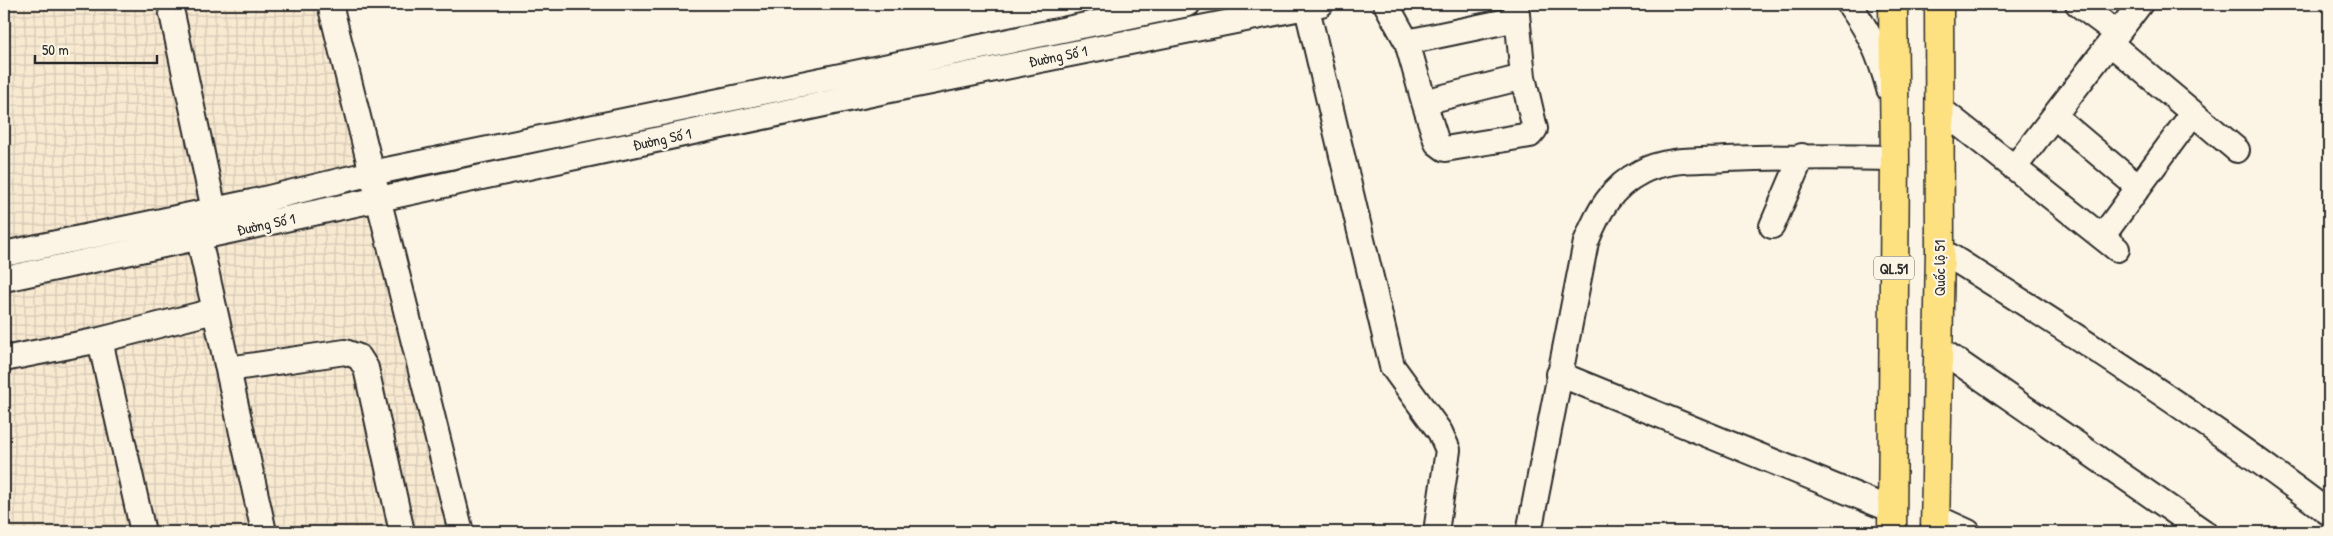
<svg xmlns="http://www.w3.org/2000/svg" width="2333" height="536" font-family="'Patrick Hand',sans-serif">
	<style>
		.industrial { fill: url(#industrial-grid) }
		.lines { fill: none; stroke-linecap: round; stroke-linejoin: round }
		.minor-casing { stroke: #2b2b2b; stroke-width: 28 }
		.highway-casing { stroke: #2b2b2b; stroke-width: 31 }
		.minor { stroke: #fcf5e5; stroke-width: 24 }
		.highway { stroke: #fde080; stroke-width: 28 }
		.labels { text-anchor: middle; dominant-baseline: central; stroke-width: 4.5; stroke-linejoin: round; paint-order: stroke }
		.shield { fill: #fcf5e5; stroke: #6a6863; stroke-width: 1 }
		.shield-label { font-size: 14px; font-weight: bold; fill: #2b2b2b }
		.street-label { font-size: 15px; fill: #2b2b2b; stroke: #fcf5e5 }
	</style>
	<defs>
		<pattern id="industrial-grid" width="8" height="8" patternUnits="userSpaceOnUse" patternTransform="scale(1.25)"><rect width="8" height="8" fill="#f8e9d1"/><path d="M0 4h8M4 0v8" fill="none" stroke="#d5c8b4"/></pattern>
	</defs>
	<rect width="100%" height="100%" fill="#fcf5e5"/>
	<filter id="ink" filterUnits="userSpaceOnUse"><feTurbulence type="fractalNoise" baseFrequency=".02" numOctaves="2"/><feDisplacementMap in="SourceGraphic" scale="10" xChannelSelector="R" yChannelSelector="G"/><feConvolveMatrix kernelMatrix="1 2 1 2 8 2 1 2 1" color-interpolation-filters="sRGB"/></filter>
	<g filter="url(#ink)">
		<path class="industrial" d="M4 4H328L451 532H4Z"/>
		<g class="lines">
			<defs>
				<path id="minor" d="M170 4 214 210
					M330 4 461 532
					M1306 4 1392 366 1440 432 1448 450 1436 532
					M1386 4 1407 42 1424 102 1523 77 1516 4
					M1849 4C1871 35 1879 53 1889 89
					M2078 4 2117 33
					M1407 42 1517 19
					M2110 43 2237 150
					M1424 102 1437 143 1445 149 1530 135 1535 129 1523 77
					M1939 108 2117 249
					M2054 116 2138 187
					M2014 168 2140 4
					M1772 226 1802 156
					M2102 237 2193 113
					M199 239 264 532
					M1940 250C2072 332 2205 419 2329 513
					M4 254 252 202 372 173 1188 4
					M4 279 890 90 1321 4
					M100 340 143 532
					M1938 348 2204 532
					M4 359 100 340 214 311
					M228 369 345 352 359 357 366 368 402 532
					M1559 374 1892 510
					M1935 517 1968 532
					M1529 532 1586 242C1598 212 1611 187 1641 172 1667 158 1699 161 1727 159 1783 157 1839 157 1895 158"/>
				<path id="highway" d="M1892 532 1895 158 1893 4
					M1935 532 1940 250 1939 4"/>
			</defs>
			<use href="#minor" class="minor-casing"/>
			<use href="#highway" class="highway-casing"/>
			<use href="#minor" class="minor"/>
			<use href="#highway" class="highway"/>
		</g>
	</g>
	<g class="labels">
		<rect class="shield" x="1874" y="256.5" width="40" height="23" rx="4"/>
		<g class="shield-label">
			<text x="1894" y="268">QL.51</text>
		</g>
		<g class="street-label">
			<text transform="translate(1058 56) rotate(-11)">Đường Số 1</text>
			<text transform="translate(662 139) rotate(-12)">Đường Số 1</text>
			<text transform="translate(266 224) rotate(-12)">Đường Số 1</text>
			<text transform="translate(1939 268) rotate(-90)">Quốc lộ 51</text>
		</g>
	</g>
	<rect width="2333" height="536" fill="none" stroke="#fcf5e5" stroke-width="20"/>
	<rect x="10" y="10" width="2313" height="516" fill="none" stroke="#2b2b2b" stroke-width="2" filter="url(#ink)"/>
	<path d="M35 55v8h122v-8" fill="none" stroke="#2b2b2b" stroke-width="2.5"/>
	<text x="42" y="55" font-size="15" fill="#2b2b2b" stroke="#fcf5e5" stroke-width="4" paint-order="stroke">50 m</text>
</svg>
